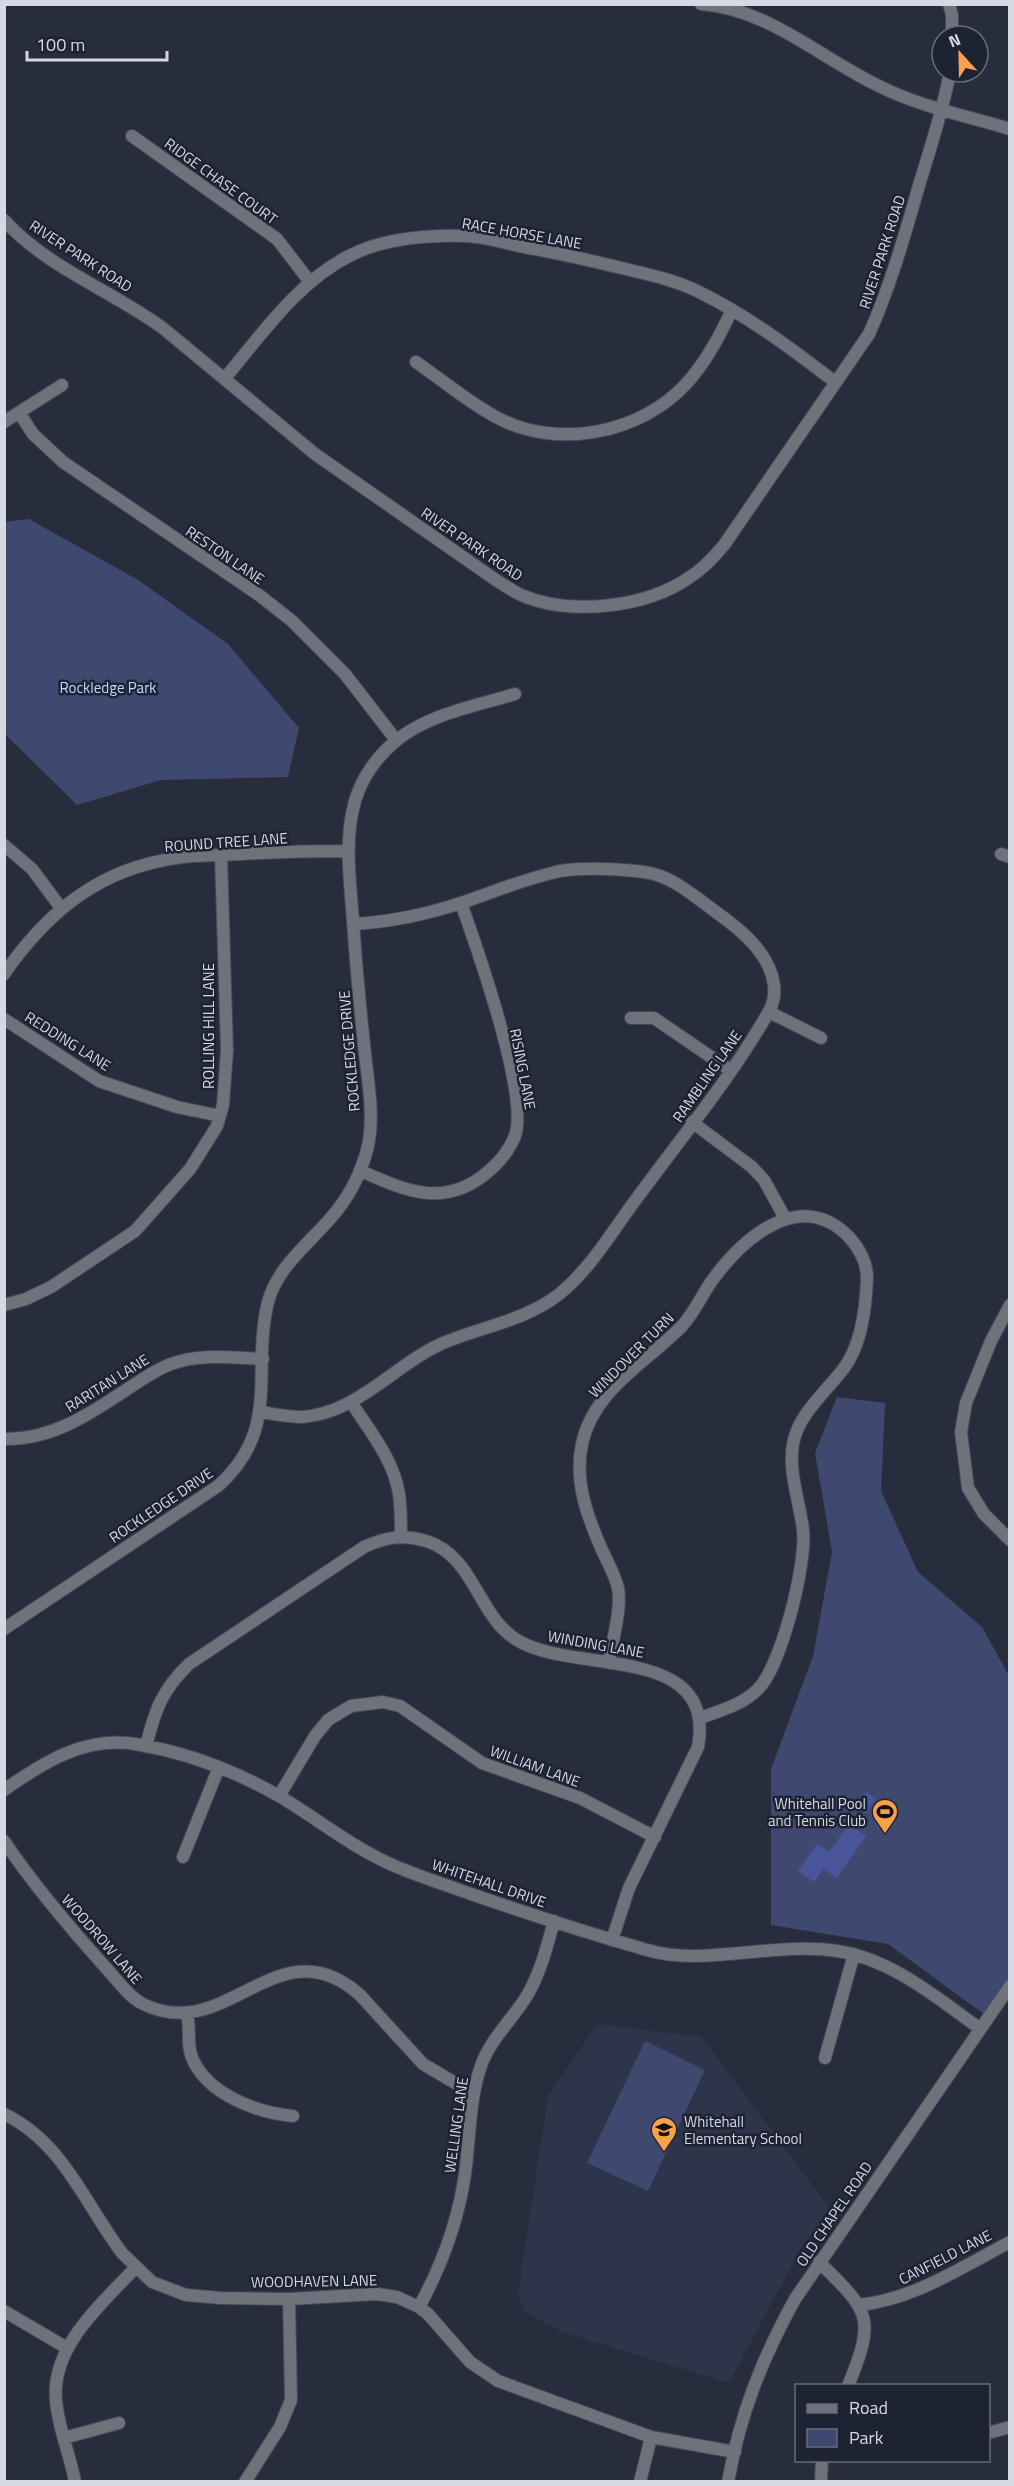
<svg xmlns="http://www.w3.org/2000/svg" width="1014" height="2486" font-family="'Titillium Web',sans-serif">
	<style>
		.built { fill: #2e344a }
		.green { fill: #3f496f }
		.water { fill: #485699 }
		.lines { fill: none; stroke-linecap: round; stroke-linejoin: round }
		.minor-casing { stroke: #444958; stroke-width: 14 }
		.minor { stroke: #6f727b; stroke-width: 12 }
		.labels { text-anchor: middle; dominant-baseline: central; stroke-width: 5; stroke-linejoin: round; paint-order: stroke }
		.street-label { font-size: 15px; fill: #d5d9e4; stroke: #1e2333 }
		.park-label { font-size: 15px; fill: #c9d4fb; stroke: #1e2333 }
		.poi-label { font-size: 15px; fill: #d5d9e4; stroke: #1e2333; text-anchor: end }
	</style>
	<rect width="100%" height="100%" fill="#282d3d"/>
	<path class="built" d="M597 2024 702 2037 831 2210 802 2246 729 2383 566 2333 525 2312 518 2294 548 2096Z"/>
	<path class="green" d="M29 519 138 580 228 644 299 728 288 777 161 780 77 805 5 734V522Z
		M837 1397 885 1403 881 1491 918 1572 982 1627 1009 1676V1986L988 2017 888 1944 771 1925V1769L813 1656 832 1552 815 1453Z
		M645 2041 705 2070 648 2191 587 2163Z"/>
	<path class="water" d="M866 1792 876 1799 866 1813 855 1807Z
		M849 1824 866 1836 837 1878 823 1869 814 1882 798 1871 817 1844 829 1852Z"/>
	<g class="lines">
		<defs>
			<path id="minor" d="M701 4C769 9 820 58 879 86 918 106 967 116 1010 129
				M949 4 952 15V36
				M132 136 277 239 310 282
				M4 220C47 268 113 291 164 329L315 454 493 578C502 584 511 590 521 595 570 616 646 608 690 577 703 569 714 557 724 545L869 334C891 285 905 234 920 182 931 146 943 110 950 72
				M416 362C442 380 468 402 496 417 556 450 640 434 686 384 706 362 719 337 732 310
				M225 378C262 334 298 281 351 255 385 238 428 235 466 236 487 237 508 244 529 248 563 254 597 262 630 270 654 276 678 281 699 292 748 316 792 349 835 382
				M20 414 33 434 63 462 259 595 292 621 345 674 396 740
				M4 422 62 385
				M4 845 32 869 61 908
				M1001 854 1010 857
				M4 974C43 918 91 875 160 861 186 855 215 855 242 854 277 852 313 851 348 851
				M769 1012 821 1038
				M631 1018H654L730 1070
				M4 1019 99 1081 177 1107 220 1116
				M692 1122 752 1167 764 1180 785 1218
				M361 1171C404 1190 442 1208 484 1175 497 1165 509 1151 515 1136 529 1095 477 948 461 903
				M4 1305 26 1299 51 1287 135 1231 190 1169 217 1126 223 1105 227 1050 221 855
				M1010 1305 991 1341 966 1403 961 1432 968 1488 984 1514 1010 1540
				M351 1402C369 1430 394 1460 399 1494 401 1508 401 1522 401 1536
				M260 1412C274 1414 288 1417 302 1417 358 1413 395 1364 443 1343 481 1327 524 1321 558 1295 590 1270 613 1230 637 1198 681 1138 731 1078 768 1013 773 1005 775 994 774 985 770 953 740 929 716 912 694 896 671 875 644 872 617 869 587 867 560 871 527 878 496 891 464 902 428 914 391 922 353 924
				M4 1439C55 1440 94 1411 135 1384 146 1377 157 1369 171 1364 200 1353 232 1358 263 1359
				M4 1629 218 1486C282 1429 251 1371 268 1302 277 1268 307 1245 329 1220 349 1198 361 1175 368 1146 375 1112 367 1078 364 1044 359 999 355 953 352 908 349 872 345 836 355 801 362 777 378 755 397 740 429 714 476 706 515 694
				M609 1663C612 1642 622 1608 618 1588 615 1575 608 1563 602 1550 587 1516 574 1481 582 1444 593 1390 647 1362 682 1326 694 1313 701 1297 711 1282 741 1240 800 1186 849 1237 859 1248 867 1262 867 1278 866 1307 862 1344 844 1368 827 1391 798 1414 793 1444 788 1472 800 1503 803 1530 807 1563 781 1668 757 1690 742 1705 719 1711 700 1718
				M146 1746C155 1710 162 1690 189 1664L364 1547C386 1537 403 1534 426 1541 475 1556 477 1616 517 1640 573 1675 717 1642 698 1747L629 1888 612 1940
				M4 1790C44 1762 85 1736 135 1744 185 1752 235 1771 279 1796 318 1819 354 1849 397 1867 421 1877 446 1885 471 1894 529 1914 588 1933 647 1950 685 1961 725 1954 763 1951 787 1949 813 1947 837 1951 891 1959 936 1997 979 2028
				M279 1796 315 1736 328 1720 351 1706 383 1702 400 1706 482 1763 580 1798 655 1837
				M4 1841C35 1887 70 1928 107 1969 118 1981 129 1997 143 2004 227 2046 278 1922 360 1995L423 2064 474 2094
				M183 1857 219 1767
				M187 2014C191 2029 186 2046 193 2060 209 2095 258 2113 293 2116
				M825 2058 854 1954
				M4 2114C63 2142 85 2204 122 2253L152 2282 186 2295 221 2298 289 2299 377 2294 397 2297 419 2307 428 2314 470 2362 498 2381 651 2437 735 2452
				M819 2262C870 2312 876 2317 848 2386
				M858 2305C913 2300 962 2267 1010 2242
				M419 2307C442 2265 458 2222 465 2174 470 2139 469 2100 481 2066 490 2039 514 2018 528 1994 541 1971 547 1946 554 1921
				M4 2311 67 2348
				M988 2433 1010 2427
				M64 2438 119 2423
				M75 2482C70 2454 58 2428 56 2400 51 2346 102 2304 135 2268
				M245 2482 280 2427 291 2400 289 2299
				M640 2482 651 2437
				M728 2482C740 2414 762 2359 795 2299L1010 1986
				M821 2482 822 2460"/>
		</defs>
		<use href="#minor" class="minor-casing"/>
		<use href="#minor" class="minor"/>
	</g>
	<defs>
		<symbol id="stadium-pin" viewBox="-11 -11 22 30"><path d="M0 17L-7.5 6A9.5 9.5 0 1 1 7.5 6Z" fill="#f8a14a" stroke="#1e2333"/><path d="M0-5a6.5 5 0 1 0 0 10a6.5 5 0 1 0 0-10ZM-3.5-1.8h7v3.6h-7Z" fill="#111"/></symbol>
		<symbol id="school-pin" viewBox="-11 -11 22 30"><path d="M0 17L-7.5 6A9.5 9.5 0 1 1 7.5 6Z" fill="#f8a14a" stroke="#1e2333"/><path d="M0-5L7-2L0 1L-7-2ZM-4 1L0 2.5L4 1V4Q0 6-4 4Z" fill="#111"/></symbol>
	</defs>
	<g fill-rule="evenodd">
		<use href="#stadium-pin" x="870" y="1797" width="30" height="40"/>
		<use href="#school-pin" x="649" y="2115" width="30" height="40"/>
	</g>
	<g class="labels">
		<g class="street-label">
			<text transform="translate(221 181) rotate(36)">RIDGE CHASE COURT</text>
			<text transform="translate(522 233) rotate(10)">RACE HORSE LANE</text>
			<text transform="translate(882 252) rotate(-72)">RIVER PARK ROAD</text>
			<text transform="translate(81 256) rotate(33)">RIVER PARK ROAD</text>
			<text transform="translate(472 544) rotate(34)">RIVER PARK ROAD</text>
			<text transform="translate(225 555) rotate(34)">RESTON LANE</text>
			<text transform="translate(226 842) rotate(-4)">ROUND TREE LANE</text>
			<text transform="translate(208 1026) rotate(-90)">ROLLING HILL LANE</text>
			<text transform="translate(68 1041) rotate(32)">REDDING LANE</text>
			<text transform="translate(349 1051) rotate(-95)">ROCKLEDGE DRIVE</text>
			<text transform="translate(523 1069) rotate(79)">RISING LANE</text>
			<text transform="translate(707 1076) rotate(-55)">RAMBLING LANE</text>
			<text transform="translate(631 1355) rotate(-45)">WINDOVER TURN</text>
			<text transform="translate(107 1383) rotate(-32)">RARITAN LANE</text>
			<text transform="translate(161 1505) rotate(-34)">ROCKLEDGE DRIVE</text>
			<text transform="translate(596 1644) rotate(10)">WINDING LANE</text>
			<text transform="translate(535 1766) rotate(20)">WILLIAM LANE</text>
			<text transform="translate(489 1883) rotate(19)">WHITEHALL DRIVE</text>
			<text transform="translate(102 1939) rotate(49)">WOODROW LANE</text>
			<text transform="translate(456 2125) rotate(-82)">WELLING LANE</text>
			<text transform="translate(834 2214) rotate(-56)">OLD CHAPEL ROAD</text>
			<text transform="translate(945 2257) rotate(-27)">CANFIELD LANE</text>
			<text transform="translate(314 2281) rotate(-1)">WOODHAVEN LANE</text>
		</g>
		<g class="park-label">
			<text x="108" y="687">Rockledge Park</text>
		</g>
		<g class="poi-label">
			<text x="866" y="1803">Whitehall Pool<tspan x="866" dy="17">and Tennis Club</tspan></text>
			<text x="684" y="2121" text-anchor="start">Whitehall<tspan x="684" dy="17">Elementary School</tspan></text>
		</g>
	</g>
	<rect width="1014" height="2486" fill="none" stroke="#d5d9e4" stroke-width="12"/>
	<rect x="795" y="2384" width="195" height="78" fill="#1e2333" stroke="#676c7a" stroke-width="1.5"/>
	<rect x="807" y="2404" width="30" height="9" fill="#6f727b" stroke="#676c7a" stroke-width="1.5"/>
	<text x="849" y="2414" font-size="18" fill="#d5d9e4">Road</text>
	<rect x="807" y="2429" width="30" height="18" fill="#3f496f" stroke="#676c7a" stroke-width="1.5"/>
	<text x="849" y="2444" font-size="18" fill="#d5d9e4">Park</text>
	<g transform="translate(960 54) rotate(338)"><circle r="28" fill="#1e2333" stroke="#676c7a" stroke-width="1.5"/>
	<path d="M0-4.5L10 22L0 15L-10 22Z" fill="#f8a14a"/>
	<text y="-9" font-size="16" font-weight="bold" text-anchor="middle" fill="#d5d9e4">N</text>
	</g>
	<path d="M27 51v9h140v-9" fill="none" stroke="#d5d9e4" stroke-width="3"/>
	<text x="36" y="51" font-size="18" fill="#d5d9e4" stroke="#1e2333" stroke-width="4.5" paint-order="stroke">100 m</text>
</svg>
